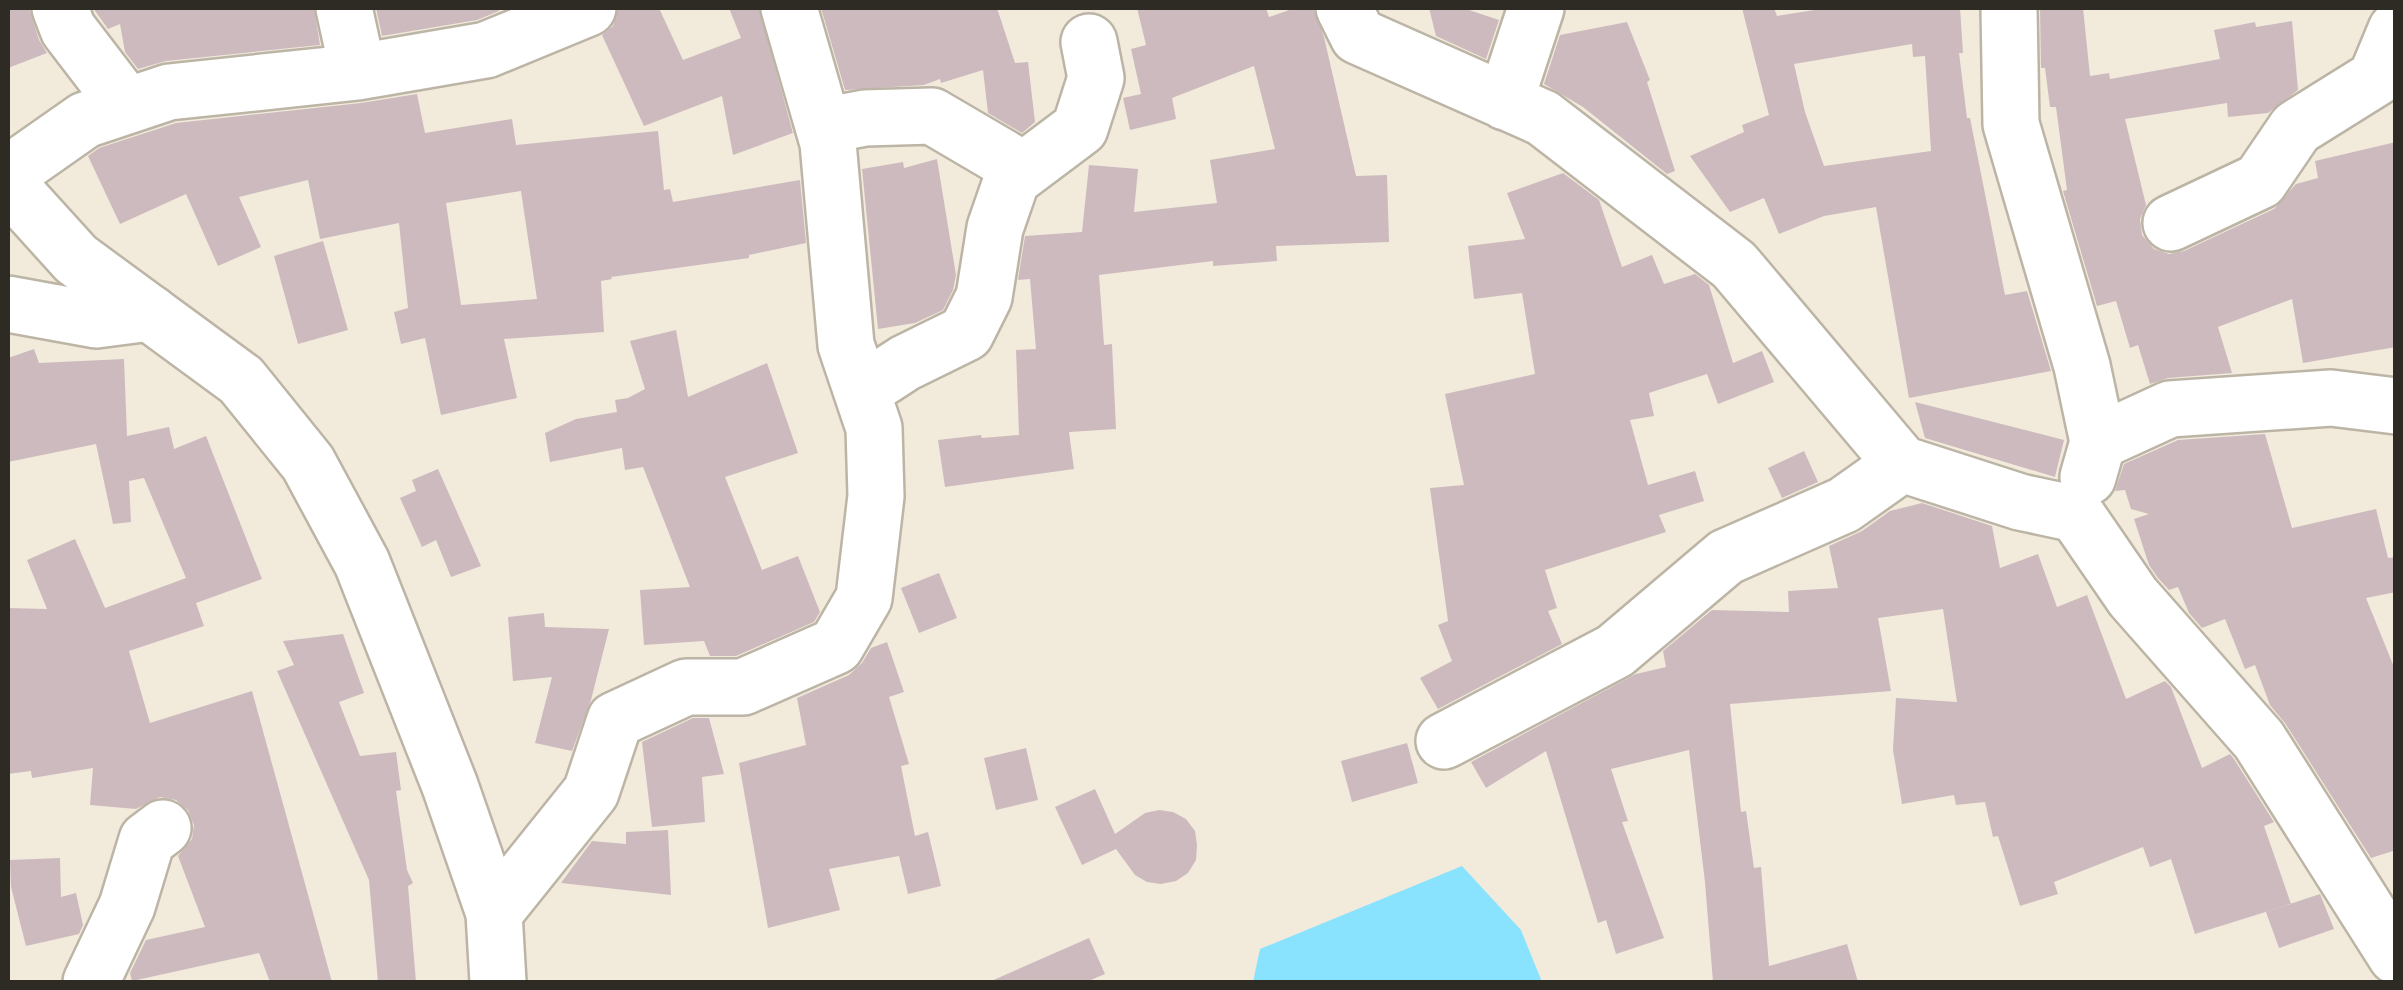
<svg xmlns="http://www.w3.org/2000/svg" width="2403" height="990" font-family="'Archivo Narrow',sans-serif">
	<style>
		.water { fill: #89e3fe }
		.building { fill: #cdbabf; fill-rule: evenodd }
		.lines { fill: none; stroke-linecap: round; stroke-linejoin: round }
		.minor-casing { stroke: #bcb5a6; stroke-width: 60 }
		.major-casing { stroke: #bcb5a6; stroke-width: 60 }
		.minor { stroke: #fff; stroke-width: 55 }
		.major { stroke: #fff; stroke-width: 55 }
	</style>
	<rect width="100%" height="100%" fill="#f2ebdb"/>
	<path class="water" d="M1462 866 1521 930 1542 982H1253L1260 949Z"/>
	<path class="building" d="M8 8H29L39 40 47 53 8 68Z
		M93 8H314L320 45 166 61 138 69 125 52 120 24 108 29Z
		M376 8H498L499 11 477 20 382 36Z
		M618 8H659L683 60 741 38 729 8H759L793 133 733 155 722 96 644 126 602 35 613 26Z
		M821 8H997L1015 63 1028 62 1035 122 1022 133 988 113 983 70 941 83 940 79 924 85 845 90Z
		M1137 8H1266L1269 17 1295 8H1313L1324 37 1356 176 1387 175 1389 242 1276 246 1277 261 1213 266V261L1099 275 1104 345 1112 344 1116 429 1069 432 1074 469 945 487 938 440 981 435 982 438 1019 435 1016 350 1036 349 1030 279 1018 280 1025 236 1082 232 1089 165 1138 169 1134 212 1217 203 1210 160 1275 149 1254 66 1172 98 1176 119 1130 130 1123 98 1141 94 1131 49 1146 45Z
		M1429 8H1463L1499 20 1486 59 1436 36Z
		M1742 8H1774L1777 16 1827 8H1960L1963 53H1959L1967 118H1970L2005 295 2027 291 2051 371 1909 398 1876 207 1824 216 1779 234 1764 198 1730 212 1690 156 1744 132 1742 125 1769 115ZM1912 44 1913 57 1925 56 1931 151 1824 166 1805 112 1794 64Z
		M2040 8H2083L2090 76 2109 73 2110 79 2220 59 2214 30 2255 22 2256 27 2292 21 2298 90 2268 113 2228 117 2227 103 2125 119 2146 205 2140 219 2142 235 2154 249 2169 254 2184 251 2274 209 2296 184 2318 178 2315 161 2396 142V347L2303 363 2292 299 2218 327 2232 373 2168 378 2150 384 2138 345 2130 348 2116 301 2097 306 2063 191 2067 190 2056 107H2050L2045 68H2041Z
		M1627 22 1650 80 1647 82 1675 171 1667 174 1583 107 1544 84 1560 35Z
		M417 94 425 133 512 119 516 145 658 131 664 190 670 189 673 202 800 180 806 243 749 255V258L611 277 612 279 601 281 604 332 504 339 517 398 441 415 425 338 401 344 394 312 408 308 399 223 320 239 308 180 239 197 261 247 218 266 186 194 120 224 88 156 99 148 176 123 361 103ZM521 191 537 299 461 305 446 203Z
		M937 159 956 275 953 290 943 310 915 323 878 329 862 169 903 162 904 168Z
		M1563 173 1599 200 1622 267 1652 255 1664 284 1695 274 1709 285 1733 363 1762 351 1774 382 1718 404 1707 374 1649 393 1654 416 1630 420 1648 485 1695 471 1704 501 1659 515 1666 532 1545 570 1557 608 1548 611 1562 644 1438 709 1420 678 1452 661 1438 625 1448 621 1430 488 1464 485 1445 394 1535 374 1522 293 1474 299 1468 246 1525 239 1507 193Z
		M323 241 348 330 298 344 274 256Z
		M676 330 688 397 767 363 798 453 725 477 762 570 798 556 820 612 814 622 736 656H710L704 641 644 645 640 590 690 587 643 467 625 470 622 448 550 462 545 433 576 419 617 412 615 400 628 398 645 389 630 341Z
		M34 349 39 363 124 359 127 436 169 427 174 449 206 436 262 579 196 603 204 626 129 651 150 723 252 691 332 982H270L259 953 132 981 130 973 146 940 205 927 178 856 192 839 194 825 188 810 176 800 160 797 136 809 90 805 93 768 32 778 31 771 8 774V608L47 609 27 560 75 539 105 608 186 578 144 478 129 481 131 522 113 524 96 444 8 462V358Z
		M1915 402 2064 440 2055 477 1925 438Z
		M2265 434 2292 528 2376 509 2388 558 2396 557V592L2366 598 2396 672V850L2371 858 2285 723 2270 705 2255 665 2245 669 2225 619 2202 628 2189 613 2178 587 2169 590 2158 578 2149 565 2134 519 2149 514 2131 509 2125 490 2115 491 2124 464 2178 440Z
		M1804 451 1818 482 1782 498 1768 468Z
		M438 469 481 566 451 577 436 540 422 547 400 498 416 491 412 480Z
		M1922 503 1992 526 2000 568 2038 554 2057 607 2087 595 2126 699 2165 681 2171 687 2202 768 2230 754 2234 759 2274 822 2264 826 2291 904 2195 934 2171 859 2150 867 2143 847 2054 882 2058 894 2020 906 1998 836 1993 837 1985 802 1956 805 1954 795 1902 804 1893 750 1896 698 1957 702 1943 609 1878 618 1891 691 1730 704 1741 812 1746 811 1754 868 1761 867 1769 966 1847 944 1858 982H1713L1705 882 1689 750 1611 769 1628 821 1622 822 1664 938 1616 954 1606 920 1598 923 1546 751 1486 788 1471 762 1636 674 1666 667 1663 651 1712 610 1789 612 1788 591 1838 588 1829 546 1862 531 1890 511Z
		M939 573 957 618 919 633 901 588Z
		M544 613 545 627 609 629 591 700 572 751 535 743 552 677 513 681 508 617Z
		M343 634 364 693 339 702 360 756 396 752 401 790 396 791 407 870 413 883 408 886 416 982H378L369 880 277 671 294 665 283 641Z
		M887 642 904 692 889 697 909 764 901 766 915 836 928 832 941 886 908 894 899 856 829 869 840 910 768 928 739 763 806 745 797 698 849 675 862 663 871 648Z
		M693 718H709L724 774 702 777 705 822 652 827 642 742Z
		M1407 743 1418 783 1352 802 1341 761Z
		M1026 748 1038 800 996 810 984 758Z
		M1095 789 1115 834 1145 813 1159 810 1173 812 1186 819 1195 831 1197 845 1196 860 1188 873 1176 881 1161 884 1147 882 1135 875 1116 849 1082 865 1055 807Z
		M668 830 671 895 561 883 592 841 626 844V832Z
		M60 858 61 897 76 893 83 925 79 934 26 946 11 887 10 860Z
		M2320 894 2334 929 2279 948 2266 912Z
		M1089 938 1105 974 1086 982H989Z"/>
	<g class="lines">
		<defs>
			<path id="minor" d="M60 8 68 29 127 106
				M344 8 358 72
				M1344 8 1358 36 1543 118 1734 265 1902 464 2020 502 2076 514 2133 597 2259 740 2396 956
				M2009 8 2011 124 2082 366 2098 442
				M1505 102 1536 8
				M823 126 865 118 932 116 1024 170
				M8 174 85 120 169 92 358 72 486 50 588 8
				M2171 223 2260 181 2296 128 2376 78 2396 30
				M8 304 96 320 150 313
				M862 391 905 363 966 333 984 297 995 228 1012 179 1080 128 1096 78 1089 42
				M2088 477 2098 442 2170 409 2331 398 2396 406
				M1444 741 1615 651 1726 557 1844 505 1902 464
				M494 913 591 792 615 720 686 687H743L836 646 864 598 876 496 874 428 846 345 828 143 789 8
				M91 982 127 906 147 840 163 828"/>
			<path id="major" d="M8 184 76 259 241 380 308 463 362 563 450 786 494 913 498 982"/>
		</defs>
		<use href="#minor" class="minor-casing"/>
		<use href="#major" class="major-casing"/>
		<use href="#minor" class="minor"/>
		<use href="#major" class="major"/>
	</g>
	<rect width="2403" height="990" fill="none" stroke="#2e2b25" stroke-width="20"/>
</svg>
